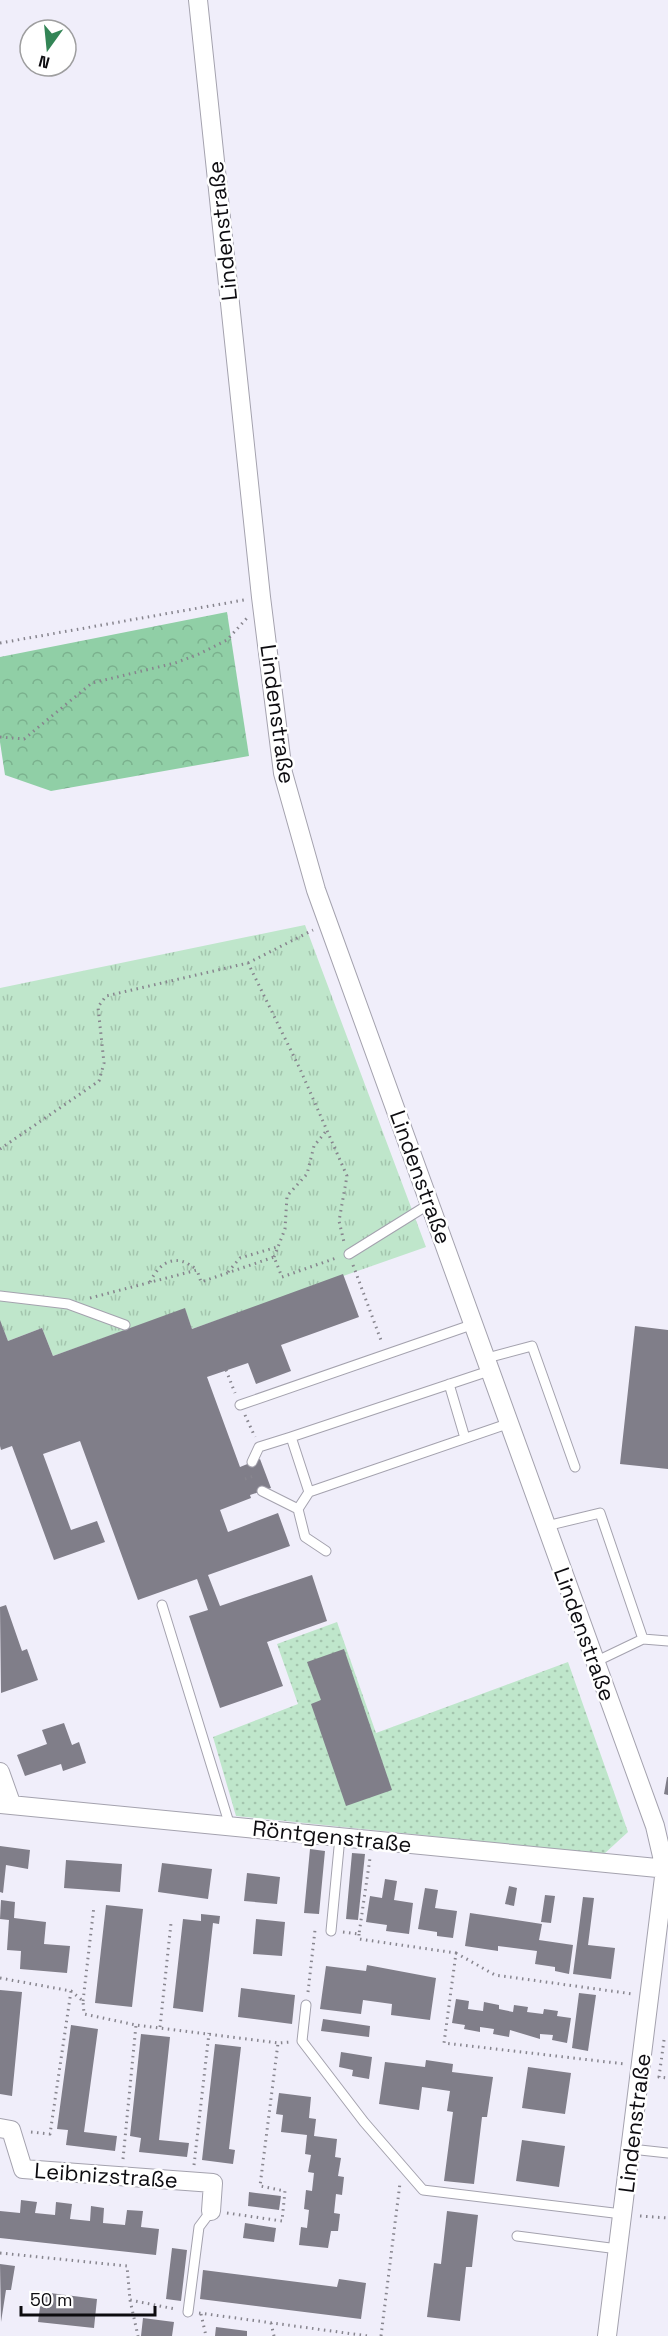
<svg xmlns="http://www.w3.org/2000/svg" width="668" height="2336" font-family="'Space Grotesk',sans-serif">
	<style>
		.grass { fill: url(#grass-dots) }
		.forest { fill: url(#forest-crowns) }
		.park { fill: url(#park-tufts) }
		.building { fill: #807e89 }
		.lines { fill: none; stroke-linecap: round; stroke-linejoin: round }
		.service-casing { stroke: #a4a2ae; stroke-width: 11 }
		.minor-casing { stroke: #a4a2ae; stroke-width: 20 }
		.path { stroke: #87858e; stroke-width: 3; stroke-dasharray: 1.5 4.5; stroke-linecap: butt }
		.service { stroke: #fff; stroke-width: 9 }
		.minor { stroke: #fff; stroke-width: 18 }
		.labels { text-anchor: middle; dominant-baseline: central; stroke-width: 5; stroke-linejoin: round; paint-order: stroke }
		.street-label { font-size: 22px; fill: #0d0c10; stroke: #fff }
	</style>
	<defs>
		<pattern id="grass-dots" width="8" height="8" patternUnits="userSpaceOnUse" patternTransform="scale(1.5)"><rect width="8" height="8" fill="#bfe6cb"/><path d="M2 2h.1M6 6h.1" fill="none" stroke="#a3c4ad" stroke-width="1.8" stroke-linecap="round"/></pattern>
		<pattern id="forest-crowns" width="20" height="18" patternUnits="userSpaceOnUse" patternTransform="scale(1.5)"><rect width="20" height="18" fill="#90cfa6"/><path d="M2 6a3 3 0 1 1 6 0M12 15a3 3 0 1 1 6 0" fill="none" stroke="#7bb18e"/></pattern>
		<pattern id="park-tufts" width="24" height="20" patternUnits="userSpaceOnUse" patternTransform="scale(1.5)"><rect width="24" height="20" fill="#bfe6cb"/><path d="M3 7l-1-3M5 7V3M7 7l1-3M15 17l-1-3M17 17v-4M19 17l1-3" fill="none" stroke="#a3c4ad"/></pattern>
	</defs>
	<rect width="100%" height="100%" fill="#f0eefa"/>
	<path class="grass" d="M337 1622 376 1733 568 1662 628 1832 604 1854 236 1816 213 1737 298 1704 277 1644Z"/>
	<path class="forest" d="M227 612 249 756 51 791 5 775 0 742V657Z"/>
	<path class="park" d="M305 925 426 1247 192 1329 185 1309 53 1356 42 1328 8 1341 0 1321V988Z"/>
	<path class="building" d="M343 1274 359 1317 281 1345 291 1371 256 1384 248 1363 207 1377 240 1467 260 1459 271 1488 250 1495 251 1498 220 1510 228 1532 278 1513 290 1546 208 1575 220 1606 312 1575 327 1621 267 1642 283 1686 220 1708 189 1616 208 1610 197 1579 138 1600 80 1441 43 1454 71 1530 97 1521 105 1542 54 1560 12 1446 1 1450 0 1446V1320L8 1341 42 1328 53 1356 185 1308 192 1329Z
		M635 1326 668 1330V1469L620 1464Z
		M6 1605 22 1651 27 1649 38 1680 1 1693 0 1607Z
		M344 1649 392 1790 346 1806 311 1704 321 1700 307 1662Z
		M64 1723 72 1745 79 1742 86 1763 63 1771 61 1764 25 1776 17 1755 47 1744 42 1730Z
		M667 1777H668V1795L664 1794Z
		M0 1846 30 1850 28 1869 6 1865 3 1893 0 1892Z
		M310 1849 325 1851 319 1914 304 1913Z
		M352 1853 365 1854 358 1920 346 1919Z
		M66 1860 122 1864 120 1892 64 1888Z
		M162 1863 212 1869 208 1899 158 1892Z
		M247 1873 280 1877 277 1904 244 1901Z
		M385 1879 397 1881 394 1900 413 1903 409 1934 386 1931 387 1925 366 1922 370 1896 382 1898Z
		M509 1886 517 1888 514 1906 505 1904Z
		M425 1888 438 1890 435 1908 457 1911 453 1938 437 1936V1932L418 1929Z
		M545 1895 555 1896 551 1923 541 1922Z
		M583 1897 594 1898 588 1945 615 1948 611 1979 573 1974Z
		M1 1900 15 1902 14 1918 46 1922 44 1944 70 1946 67 1973 20 1969 21 1951 7 1950 9 1920 0 1919Z
		M106 1905 143 1909 132 2007 95 2003Z
		M470 1913 542 1924 539 1940 573 1945 569 1974 555 1971V1967L535 1964 537 1951 498 1946V1951L465 1946Z
		M201 1914 220 1916 219 1924 213 1923 203 2012 173 2008 183 1919 201 1921Z
		M256 1919 285 1922 282 1956 253 1954Z
		M367 1965 436 1978 430 2020 391 2015 392 2004 363 2000 361 2014 320 2009 326 1966 366 1971Z
		M241 1988 295 1995 292 2024 238 2017Z
		M0 1990 22 1992 12 2096 0 2094Z
		M579 1993 596 1995 588 2051 572 2048Z
		M456 1999 469 2001 468 2009 483 2011 484 2002 499 2005V2009L513 2012 514 2005 528 2007 527 2012 543 2014 544 2009 558 2011 557 2016 571 2018 567 2043 552 2040 553 2035 540 2034V2039L510 2030 509 2037 493 2034 494 2029 480 2027V2032L464 2029 465 2025 452 2023Z
		M323 2019 370 2026 369 2037 321 2031Z
		M71 2025 98 2029 84 2132 117 2136 115 2151 66 2145 68 2130 57 2129Z
		M141 2034 170 2037 159 2140 189 2143 187 2157 139 2152 141 2138 130 2136Z
		M215 2044 241 2047 229 2149 235 2150 233 2164 202 2160Z
		M341 2052 372 2057 369 2079 352 2076 353 2070 339 2067Z
		M426 2060 453 2064 452 2072 493 2077 487 2117H482L474 2184 444 2181 453 2112 447 2111 450 2091 422 2087 419 2110 379 2104 385 2062 425 2067Z
		M528 2067 571 2073 565 2114 522 2108Z
		M279 2093 311 2097 309 2118 316 2119 314 2136 337 2139 335 2157 341 2158 338 2176 344 2177 342 2195 336 2194 334 2213 340 2214 338 2231H331L328 2248 299 2245 301 2227 307 2228 309 2210 304 2209 306 2190 312 2191 314 2173 308 2172 311 2155 305 2154 307 2135 281 2132 283 2115 276 2114Z
		M522 2140 565 2146 559 2187 516 2181Z
		M249 2192 281 2196 279 2210 248 2206Z
		M21 2200 37 2202 35 2213 55 2215 56 2202 72 2204 70 2219 90 2221 91 2206 104 2208 103 2223 125 2225 127 2210 143 2211 141 2227 159 2229 156 2255 0 2238V2211L20 2213Z
		M447 2211 478 2215 472 2267H466L460 2321 427 2317 434 2263 441 2264Z
		M245 2223 276 2228 274 2242 243 2238Z
		M172 2248 187 2250 181 2301 166 2299Z
		M0 2264 15 2266 11 2290H6L1 2322Z
		M203 2270 337 2287 339 2279 366 2283 361 2319 200 2299Z
		M42 2292 97 2299 94 2328 38 2322Z
		M143 2318 174 2322 172 2336H141Z
		M216 2327 247 2331V2336H215Z"/>
	<g class="lines">
		<defs>
			<path id="service" d="M349 1254 431 1203
				M0 1296 68 1304 125 1325
				M487 1358 532 1346 575 1467
				M492 1370 291 1437 309 1492 510 1423
				M449 1384 465 1438
				M240 1405 474 1324
				M252 1462 259 1447 291 1437
				M262 1491 298 1509
				M309 1492 298 1509 305 1537 326 1551
				M546 1526 600 1513 643 1639
				M162 1605 230 1826
				M595 1662 643 1639 668 1641
				M331 1931 340 1837
				M306 2005 302 2041 364 2122 423 2190 622 2214
				M631 2149 668 2153
				M517 2236 618 2249
				M188 2312 199 2227 211 2211"/>
			<path id="minor" d="M198 0 261 597 283 773 316 890 655 1826 665 1869 607 2336
				M0 1772 11 1803
				M0 1804 668 1869
				M0 2128 11 2130 23 2169 213 2183 211 2211"/>
		</defs>
		<use href="#service" class="service-casing"/>
		<use href="#minor" class="minor-casing"/>
		<path class="path" d="M0 643 244 600
			M0 737 24 739 92 683 175 663 199 654 227 640 247 618
			M248 963 313 930
			M0 1149 99 1081 104 1063 98 1007 106 996 248 963 300 1069 347 1176 339 1221 344 1242
			M274 1257 285 1229 287 1196 307 1174 314 1146 327 1130
			M353 1265 382 1343
			M228 1272 240 1258 277 1247
			M150 1282C161 1260 177 1253 197 1270
			M90 1298 197 1270 201 1282 274 1257 282 1277 336 1258
			M226 1370 235 1393
			M245 1415 255 1437
			M245 1479 254 1476
			M343 1932 359 1934 370 1858
			M359 1934V1939L456 1953 444 2043 625 2064
			M456 1953 495 1975 633 1994
			M0 1978 71 1991 83 2001 84 2014 136 2025 278 2043 291 2042
			M308 1992 315 1930 318 1931
			M83 2001 94 1906
			M160 2027 171 1923
			M664 2040 659 2077 668 2078
			M31 2132 50 2134 71 1991
			M123 2159 136 2025
			M194 2165 209 2033
			M227 2213 282 2221 285 2191 260 2186 278 2043
			M640 2216 668 2218
			M0 2253 127 2266 130 2300 175 2309
			M130 2300 138 2336
			M199 2313 368 2336
			M201 2314 206 2336
			M271 2323 274 2336
			M381 2336 400 2183"/>
		<use href="#service" class="service"/>
		<use href="#minor" class="minor"/>
	</g>
	<g class="labels">
		<g class="street-label">
			<text transform="translate(222 231) rotate(-96)">Lindenstraße</text>
			<text transform="translate(278 714) rotate(82)">Lindenstraße</text>
			<text transform="translate(421 1177) rotate(70)">Lindenstraße</text>
			<text transform="translate(585 1634) rotate(70)">Lindenstraße</text>
			<text transform="translate(332 1836) rotate(6)">Röntgenstraße</text>
			<text transform="translate(634 2123) rotate(-83)">Lindenstraße</text>
			<text transform="translate(106 2175) rotate(4)">Leibnizstraße</text>
		</g>
	</g>
	<g transform="translate(48 48) rotate(195)"><circle r="28" fill="#ffffff" stroke="#9e9e9f" stroke-width="1.5"/>
	<path d="M0-4.5L10 22L0 15L-10 22Z" fill="#338556"/>
	<text y="-9" font-size="16" font-weight="bold" text-anchor="middle" fill="#0d0c10">N</text>
	</g>
	<path d="M21 2306v9h134v-9" fill="none" stroke="#0d0c10" stroke-width="3"/>
	<text x="30" y="2306" font-size="18" fill="#0d0c10" stroke="#ffffff" stroke-width="4.5" paint-order="stroke">50 m</text>
</svg>
